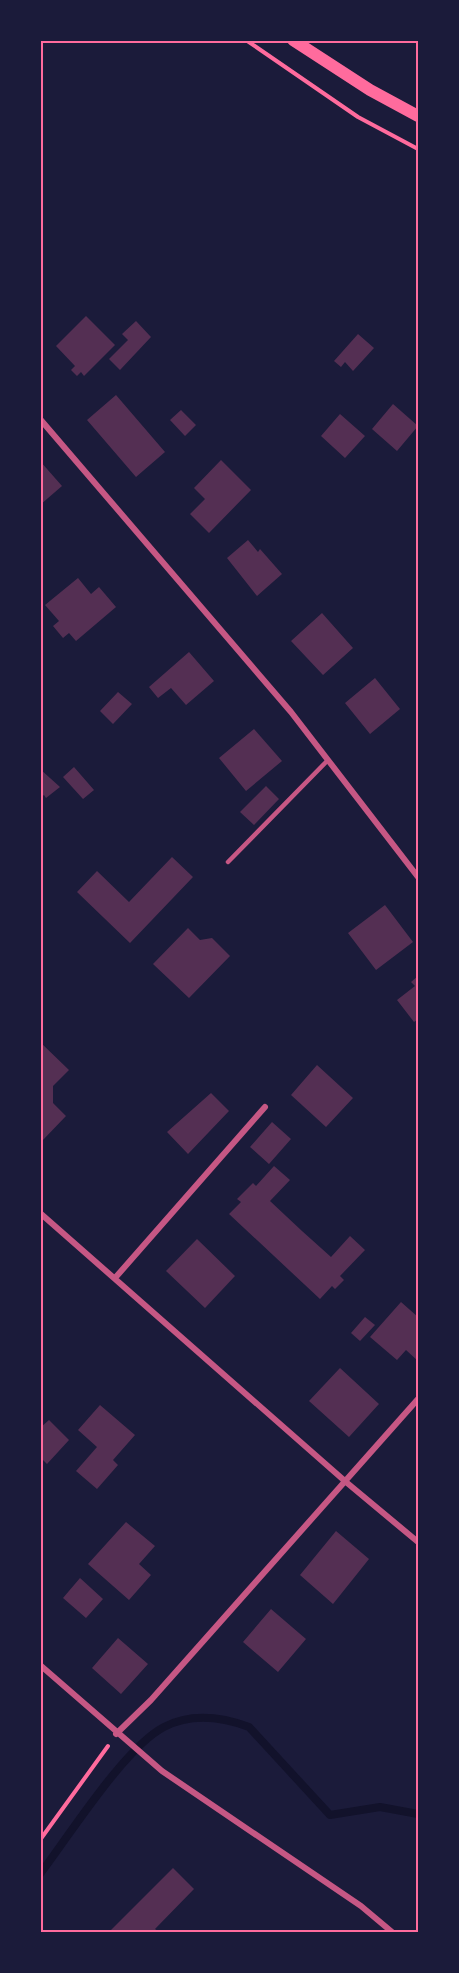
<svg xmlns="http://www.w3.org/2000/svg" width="459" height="1973" font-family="'DM Sans',sans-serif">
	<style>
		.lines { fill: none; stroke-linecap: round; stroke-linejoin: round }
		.stream { stroke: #12122b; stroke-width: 8 }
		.building { fill: #542f53 }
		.path { stroke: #ff6b9d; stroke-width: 4 }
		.service { stroke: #c65784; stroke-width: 4.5 }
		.minor { stroke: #c65784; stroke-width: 6 }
		.secondary { stroke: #ff6b9d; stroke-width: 12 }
		.neatline { fill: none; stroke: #ff6b9d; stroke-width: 2 }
	</style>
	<rect width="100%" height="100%" fill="#1b1b3a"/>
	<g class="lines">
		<path class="stream" d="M40 1874C69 1836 125 1747 164 1727 191 1713 222 1717 249 1727L330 1815 380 1807 418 1814"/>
	</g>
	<path class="building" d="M86 316 115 345 84 376 81 372 77 376 71 370 75 366 56 346Z
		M136 321 151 337 120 370 109 359 128 340 122 334Z
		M358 334 374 348 353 371 345 362 341 367 334 361Z
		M116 395 165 452 136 477 87 420Z
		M393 404 418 426 397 451 372 429Z
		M181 410 196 425 185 436 170 420Z
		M340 414 365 436 345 458 321 436Z
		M221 460 251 490 209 533 190 514 205 499 194 488Z
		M40 461 62 486 40 505Z
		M248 540 258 552 260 549 282 574 257 596 227 558Z
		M78 578 91 594 99 587 116 607 76 641 69 633 63 638 53 626 59 621 45 605Z
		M322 613 353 648 323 675 291 641Z
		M189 652 214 681 186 705 171 688 158 698 149 687Z
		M375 678 400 709 370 734 345 703Z
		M118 692 132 704 113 724 100 711Z
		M254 729 282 761 246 791 219 758Z
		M74 767 94 790 83 799 63 777Z
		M40 769 60 787 46 798 44 795 40 798Z
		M266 786 279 799 254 825 240 812Z
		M172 857 193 877 130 943 77 892 97 871 129 902Z
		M385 905 413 942 376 970 348 933Z
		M188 928 200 940 212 938 230 956 189 998 153 964Z
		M418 976V1022L417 1020 414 1022 397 1000 415 986 411 982Z
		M40 1042 69 1070 53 1086V1103L66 1116 42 1141Z
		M317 1065 353 1098 326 1127 291 1095Z
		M211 1093 229 1111 188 1154 167 1132Z
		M272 1122 291 1139 269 1164 250 1147Z
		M274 1166 290 1180 270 1201 302 1231 331 1257 350 1236 365 1250 340 1276 344 1280 335 1289 332 1286 320 1299 229 1214 241 1202 237 1199 253 1183 256 1186Z
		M197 1239 235 1276 205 1308 166 1271Z
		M401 1302 418 1317V1361L406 1350 397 1360 370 1337Z
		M365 1317 375 1325 360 1341 351 1333Z
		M340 1368 379 1404 349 1437 309 1401Z
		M100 1405 135 1435 113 1460 118 1465 97 1489 76 1471 97 1447 78 1430Z
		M49 1420 69 1440 47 1464 40 1457V1428Z
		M126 1522 155 1546 139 1564 151 1575 129 1600 88 1564Z
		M336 1531 369 1559 333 1604 300 1575Z
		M80 1578 103 1599 86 1618 63 1598Z
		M271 1609 306 1639 278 1672 243 1642Z
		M118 1638 148 1664 121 1694 92 1668Z
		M173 1868 194 1889 155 1929 159 1932H114L111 1930Z"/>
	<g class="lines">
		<path class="path" d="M246 40 358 117 418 149
			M40 1840 108 1746"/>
		<path class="service" d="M228 862 328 760"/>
		<path class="minor" d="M40 419 291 712 418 877
			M40 1213 346 1482 418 1542
			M115 1278 265 1107
			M40 1665 162 1771 361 1906 392 1932
			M116 1734 151 1700 418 1399"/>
		<path class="secondary" d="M293 40 370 90 418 116"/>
	</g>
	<rect width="459" height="1973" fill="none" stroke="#1b1b3a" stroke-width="84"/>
	<rect x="42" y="42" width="375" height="1889" class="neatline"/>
</svg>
